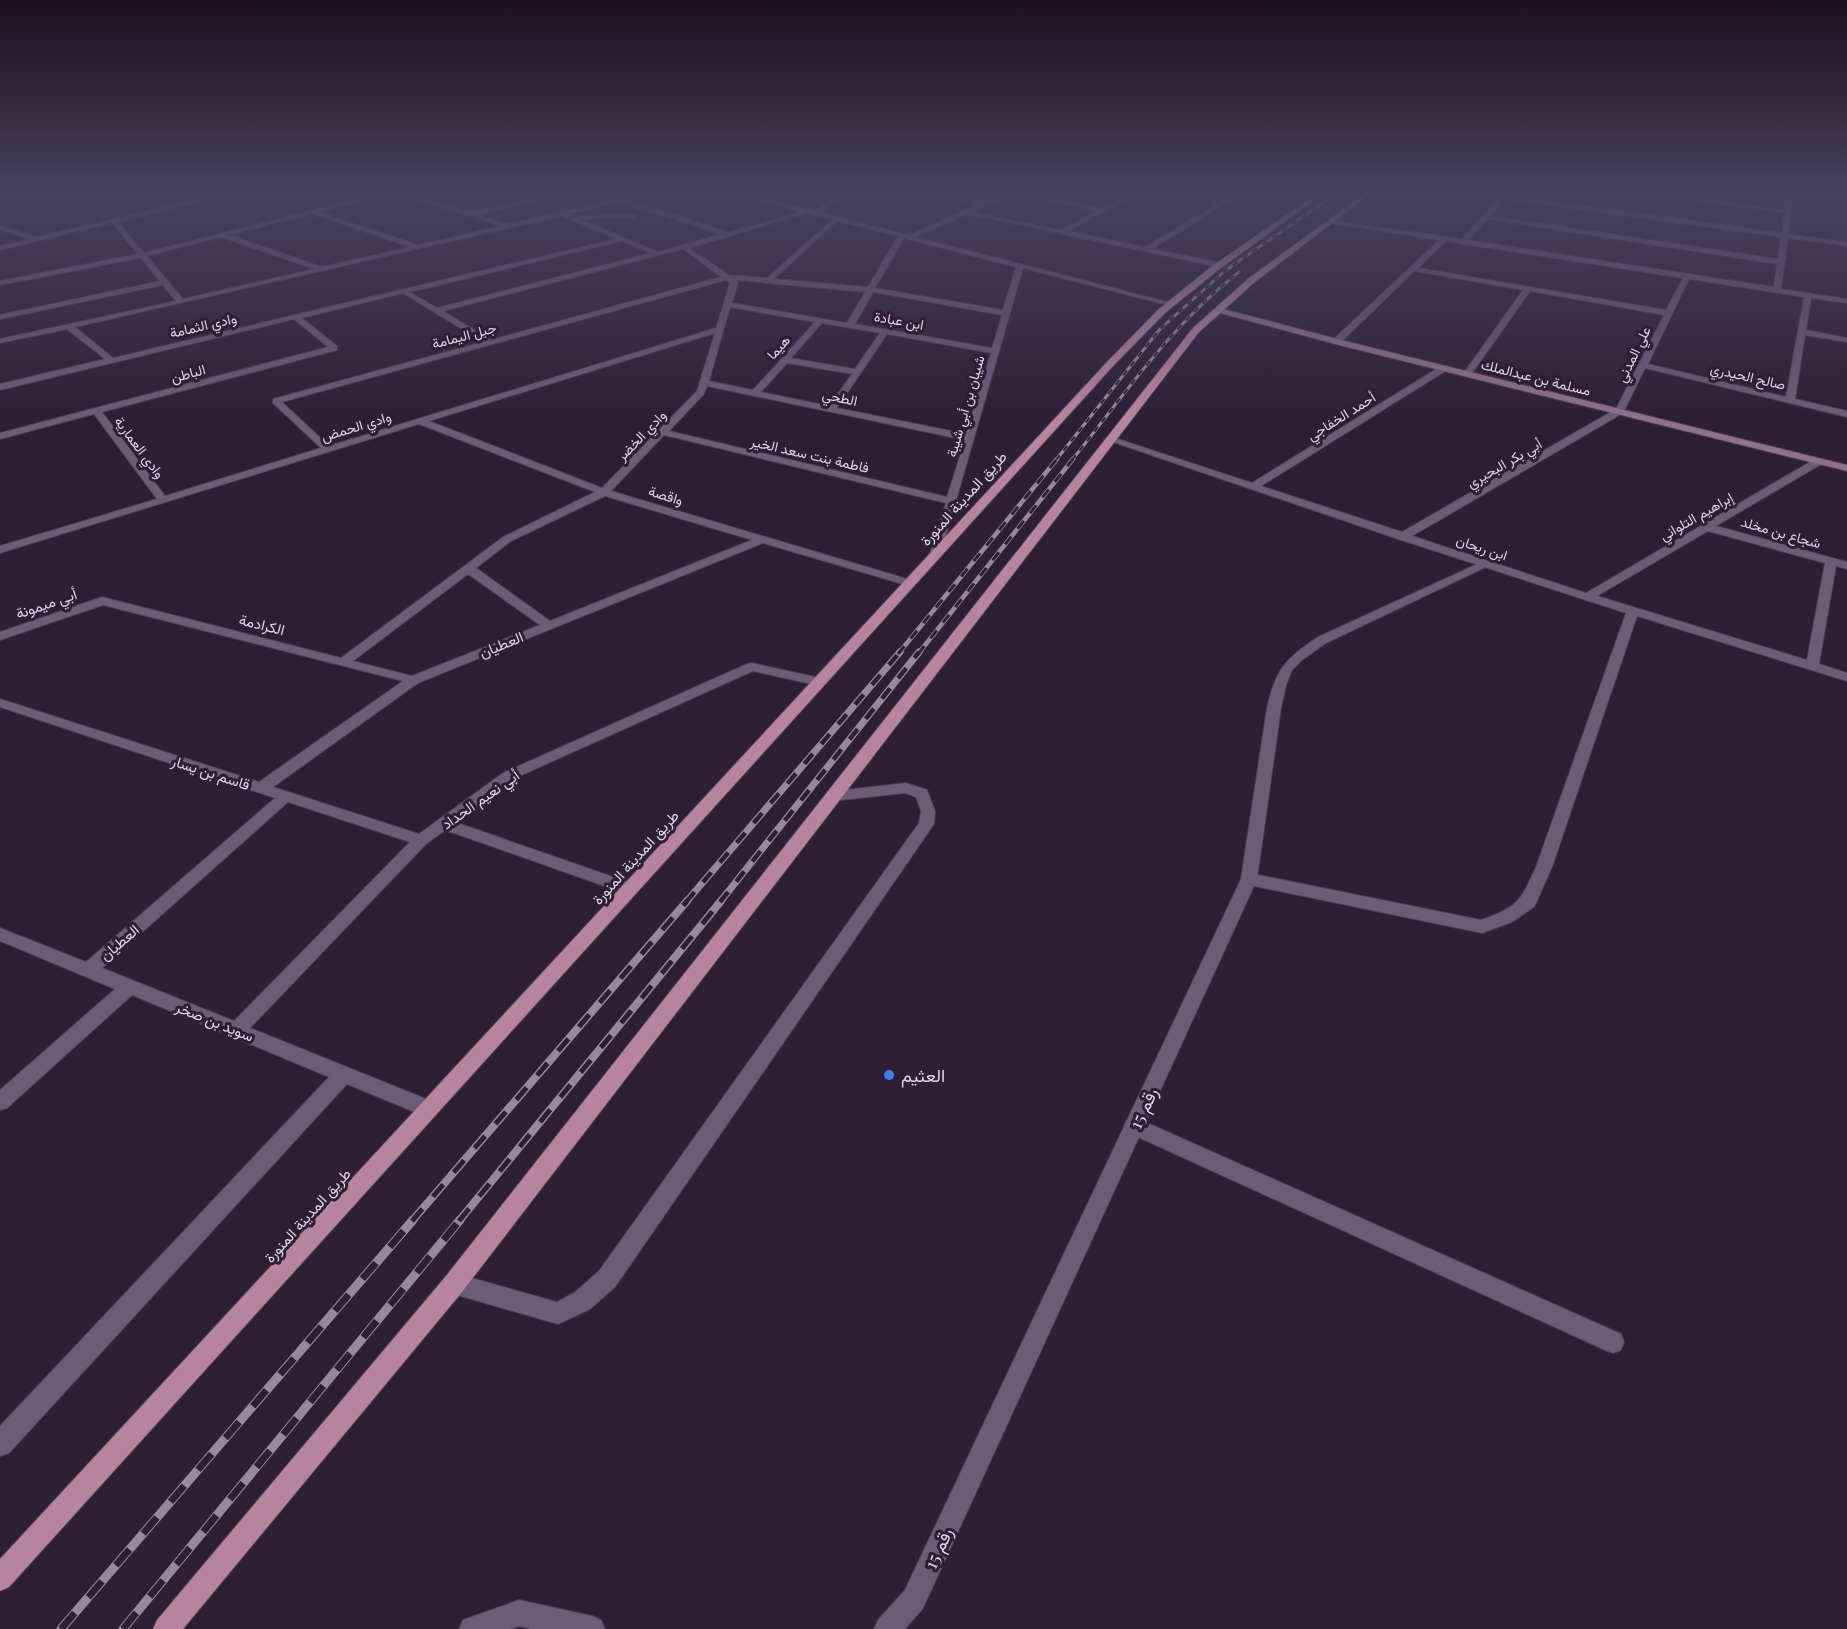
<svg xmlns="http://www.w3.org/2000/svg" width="1847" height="1629" font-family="'Playfair Display',Vazirmatn,serif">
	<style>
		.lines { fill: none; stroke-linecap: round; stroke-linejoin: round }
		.service-casing { stroke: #4a3d52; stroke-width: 2 }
		.minor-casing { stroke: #4a3d52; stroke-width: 2 }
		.secondary-casing { stroke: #4a3d52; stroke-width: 2 }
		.primary-casing { stroke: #4a3d52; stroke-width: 2 }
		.service { fill: #6c5c77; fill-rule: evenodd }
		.minor { fill: #6c5c77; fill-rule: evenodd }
		.secondary { fill: #91708a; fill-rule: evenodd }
		.primary { fill: #b6849d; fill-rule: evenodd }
		.rail-far4-casing { stroke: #958a9d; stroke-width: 3 }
		.rail-far3-casing { stroke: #958a9d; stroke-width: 4.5 }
		.rail-far2-casing { stroke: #958a9d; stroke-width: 7 }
		.rail-far1-casing { stroke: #958a9d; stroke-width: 8 }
		.rail-casing { stroke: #958a9d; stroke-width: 9 }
		.rail-far4 { stroke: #2e1f37; stroke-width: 2; stroke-dasharray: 6; stroke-linecap: butt }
		.rail-far3 { stroke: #2e1f37; stroke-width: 3; stroke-dasharray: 10; stroke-linecap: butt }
		.rail-far2 { stroke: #2e1f37; stroke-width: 4.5; stroke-dasharray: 13; stroke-linecap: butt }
		.rail-far1 { stroke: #2e1f37; stroke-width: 5; stroke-dasharray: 16; stroke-linecap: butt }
		.rail { stroke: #2e1f37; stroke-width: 7; stroke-dasharray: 21; stroke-linecap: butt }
		.shop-dot { fill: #3f7fe0; stroke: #2e1f37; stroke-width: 2 }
		.labels { text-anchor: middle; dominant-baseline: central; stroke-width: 6; stroke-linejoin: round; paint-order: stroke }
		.far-street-label { font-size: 14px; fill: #ded5e5; stroke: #2e1f37 }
		.street-label { font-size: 15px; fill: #ded5e5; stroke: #2e1f37 }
		.near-poi-label { font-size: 18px; fill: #ded5e5; stroke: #2e1f37; text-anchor: start }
		.near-street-label { font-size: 18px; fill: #ded5e5; stroke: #2e1f37 }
	</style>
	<rect width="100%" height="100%" fill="#2e1f37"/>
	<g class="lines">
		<defs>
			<path id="service" d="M1484 561 1490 564 1488 566 1326 643 1302 660 1292 670 1286 685 1281 708 1257 879 1255 883H1243L1241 879 1267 708C1276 669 1285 659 1318 637Z
				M906 783 927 790 935 811 934 824 615 1287 590 1309 558 1324 446 1292 443 1284 446 1276 454 1273 557 1302 574 1293 599 1271 919 823 921 811 916 797 905 793 832 801 827 800 825 796 827 792Z
				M1134 1117 1621 1334 1624 1342 1621 1350 1613 1353 1605 1350 1127 1132 1124 1126 1127 1120Z"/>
			<path id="minor" d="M232 191H241L118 222 144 253 388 191H398L418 197 451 191 424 199 470 212 565 191H579L612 200 662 191 627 200 729 232 800 212 724 191H733L815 211 841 191H847L821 213 909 235 980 204 890 191 986 201 1010 191H1018L1102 208 1135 191H1142L1068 231 1145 247 1239 191H1246L1152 249 1222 263 1219 267 967 214 916 237 1175 304 1171 306 1023 268 940 556 936 557 930 554 946 503 664 435 611 491 914 581V585H906L763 543 418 683 273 787 419 834 503 773 747 664 752 663 820 678 827 682 820 686 753 671 513 779 455 822 636 885 638 889 636 893H624L454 833 444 831 426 844 250 1028 436 1103 439 1109 436 1115 429 1118 347 1084 9 1453 0 1456V1426L329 1077 132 995 7 1108 0 1110V1090L115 989 0 941V928L86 962 275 798 0 707V699L259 782 403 681 103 605 0 640V632L102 597 341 658 503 537 595 492 419 424 0 553V546L157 499 94 414 0 439V433L328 347 294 319 0 390V384L105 359 67 329 0 343V339L176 301 163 285 0 319V315L160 281 141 258 0 285V281L138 254 112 223 0 250V246L30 239 0 230V226L37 237ZM572 192 605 202 508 224 478 215ZM393 193 501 226 418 245 319 212ZM1013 194 1097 211 1061 230 973 212ZM619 202 722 234 658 252 580 219 635 218 637 215 574 216 569 214ZM808 213 832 220 767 278 729 275 689 248ZM312 214 410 247 322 267 229 235ZM562 216 616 239 113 358 75 327ZM837 221 898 236 868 287 774 279ZM221 237 314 269 183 299 147 256ZM904 238 1016 267 1003 310 875 288ZM622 241 651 253 437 308 410 292ZM683 249 721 277 491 340 443 311ZM726 280 730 283 716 328 329 446 282 402ZM736 280 865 292 847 323 732 303 738 282ZM873 292 1002 315 992 348 855 324ZM403 293 483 342 273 399V403L321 448 165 496 102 412 337 350V346L302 318ZM730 307 815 322 753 390 709 381ZM822 323 880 333 855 369 791 358ZM715 333 697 391 602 488 429 421ZM887 334 991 353 966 434 837 408ZM787 363 852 374 829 406 761 392ZM707 386 965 440 947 497 669 431 704 394ZM605 496 752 540 550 621 476 568 511 541ZM468 574 540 625 412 676 353 661ZM288 802 410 842 234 1021 102 968Z
				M1461 191 1503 195 1506 191H1512L1508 195 1782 233 1785 213 1626 191H1640L1785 210 1786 191 1847 196V200L1794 193 1788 234 1847 242V246L1788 238 1781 289 1847 299V303L1811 298 1806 330 1847 338V342L1805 335 1795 399 1847 411V417L1645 368 1623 413 1412 536 1586 593 1815 459H1823V463L1716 526 1847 562V569L1836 566 1819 664 1847 673V681L1637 616 1552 867 1536 903 1534 907 1512 922 1482 933 1254 886 923 1608 905 1629H874L878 1620 905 1590 1243 875 1249 873 1481 920C1518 907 1520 902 1536 867L1626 613 1398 539 1104 439 1112 437 1252 483 1441 366H1447V370L1261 486 1402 532 1616 409 1664 315 1530 291 1470 376 1467 377 1463 374 1523 290 1414 271 1340 343H1334V339L1439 240 1330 223 1328 220 1462 239 1500 198ZM1505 199 1781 237 1778 259 1490 216ZM1487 219 1777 264 1774 287 1468 240ZM1446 241 1463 244 1683 278 1666 310 1418 268ZM1689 279 1804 297 1786 397 1648 364ZM1708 531 1825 563 1807 660 1597 596Z
				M519 1600 592 1616 601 1620 605 1629H531L519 1626 511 1629H459L463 1620Z"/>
			<path id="secondary" d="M1219 308 1349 342 1847 465V471L1343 346 1216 312 1215 310Z"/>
			<path id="primary" d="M1321 191H1327L1217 271 1165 313 1113 366 9 1587 0 1591V1559L1107 362 1159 309 1211 267Z
				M1368 191H1374L1255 282 1199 332 462 1292 183 1629H153L157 1620 446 1276 1193 328 1249 278Z"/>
		</defs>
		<use href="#service" class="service-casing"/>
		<use href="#minor" class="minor-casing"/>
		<use href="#secondary" class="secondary-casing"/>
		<use href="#primary" class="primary-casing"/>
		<use href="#service" class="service"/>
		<use href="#minor" class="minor"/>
		<use href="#secondary" class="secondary"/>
		<use href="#primary" class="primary"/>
		<defs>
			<path id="rail-far4" d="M1056 460 1160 329 1226 270 1340 191
				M1072 460C1125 394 1172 324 1239 272"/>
			<path id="rail-far3" d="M898 654 1057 459
				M918 654 1073 459"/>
			<path id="rail-far2" d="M686 902 900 652
				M720 902 919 652"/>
			<path id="rail-far1" d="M412 1221 687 901
				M459 1221 721 901"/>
			<path id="rail" d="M61 1629 413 1220
				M123 1629 460 1220"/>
		</defs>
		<use href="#rail-far4" class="rail-far4-casing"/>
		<use href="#rail-far3" class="rail-far3-casing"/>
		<use href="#rail-far2" class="rail-far2-casing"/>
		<use href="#rail-far1" class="rail-far1-casing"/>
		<use href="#rail" class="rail-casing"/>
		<use href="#rail-far4" class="rail-far4"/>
		<use href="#rail-far3" class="rail-far3"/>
		<use href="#rail-far2" class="rail-far2"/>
		<use href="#rail-far1" class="rail-far1"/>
		<use href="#rail" class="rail"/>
	</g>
	<linearGradient id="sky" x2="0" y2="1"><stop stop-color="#19111e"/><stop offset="0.46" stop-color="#46425e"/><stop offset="1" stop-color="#46425e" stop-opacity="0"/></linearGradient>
	<rect width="1847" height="419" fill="url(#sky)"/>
	<circle class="shop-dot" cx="889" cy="1075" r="6"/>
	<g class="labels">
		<g class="far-street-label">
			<text transform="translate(899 320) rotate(10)">ابن عبادة</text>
			<text transform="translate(203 325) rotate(-13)">وادي الثمامة</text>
			<text transform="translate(464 335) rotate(-15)">جبل اليمامة</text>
			<text transform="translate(778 347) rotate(-48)">هيما</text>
			<text transform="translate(1633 354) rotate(-64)">علي المدني</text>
			<text transform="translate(188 373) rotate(-15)">الباطن</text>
			<text transform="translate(1748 376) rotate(13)">صالح الحيدري</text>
			<text transform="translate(1536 377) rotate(14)">مسلمة بن عبدالملك</text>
			<text transform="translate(840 397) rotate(12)">الطحي</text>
			<text transform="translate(965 406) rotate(-74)">شيبان بن أبي شيبة</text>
			<text transform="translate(1341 416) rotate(-32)">أحمد الخفاجي</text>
			<text transform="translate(356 426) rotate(-17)">وادي الحمض</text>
			<text transform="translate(641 435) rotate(-46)">وادي الخضر</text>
			<text transform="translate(140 447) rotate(53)">وادي العمارية</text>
			<text transform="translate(810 454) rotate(13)">فاطمة بنت سعد الخير</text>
			<text transform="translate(1504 463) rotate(-30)">أبي بكر البحيري</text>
			<text transform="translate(666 495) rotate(17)">واقصة</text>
			<text transform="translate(1696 516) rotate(-30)">إبراهيم التلواني</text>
			<text transform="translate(1781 532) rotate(16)">شجاع بن مخلد</text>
			<text transform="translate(1482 547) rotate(18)">ابن ريحان</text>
		</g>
		<g class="street-label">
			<text transform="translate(963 498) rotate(-48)">طريق المدينة المنورة</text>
			<text transform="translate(46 603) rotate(-19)">أبي ميمونة</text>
			<text transform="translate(262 624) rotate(14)">الكرادمة</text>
			<text transform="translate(501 644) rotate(-22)">العطيان</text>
			<text transform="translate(211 772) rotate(18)">قاسم بن يسار</text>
			<text transform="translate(480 799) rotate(-35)">أبي نعيم الحداد</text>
			<text transform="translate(635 857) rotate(-48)">طريق المدينة المنورة</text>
			<text transform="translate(119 942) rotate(-41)">العطيان</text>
			<text transform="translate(215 1021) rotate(22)">سويد بن صخر</text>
			<text transform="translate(307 1215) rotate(-48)">طريق المدينة المنورة</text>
		</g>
		<g class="near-poi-label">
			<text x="901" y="1075">العثيم</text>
		</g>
		<g class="near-street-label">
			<text transform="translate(1143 1108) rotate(-65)">رقم 15</text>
			<text transform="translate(938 1548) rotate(-65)">رقم 15</text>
		</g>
	</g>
</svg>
